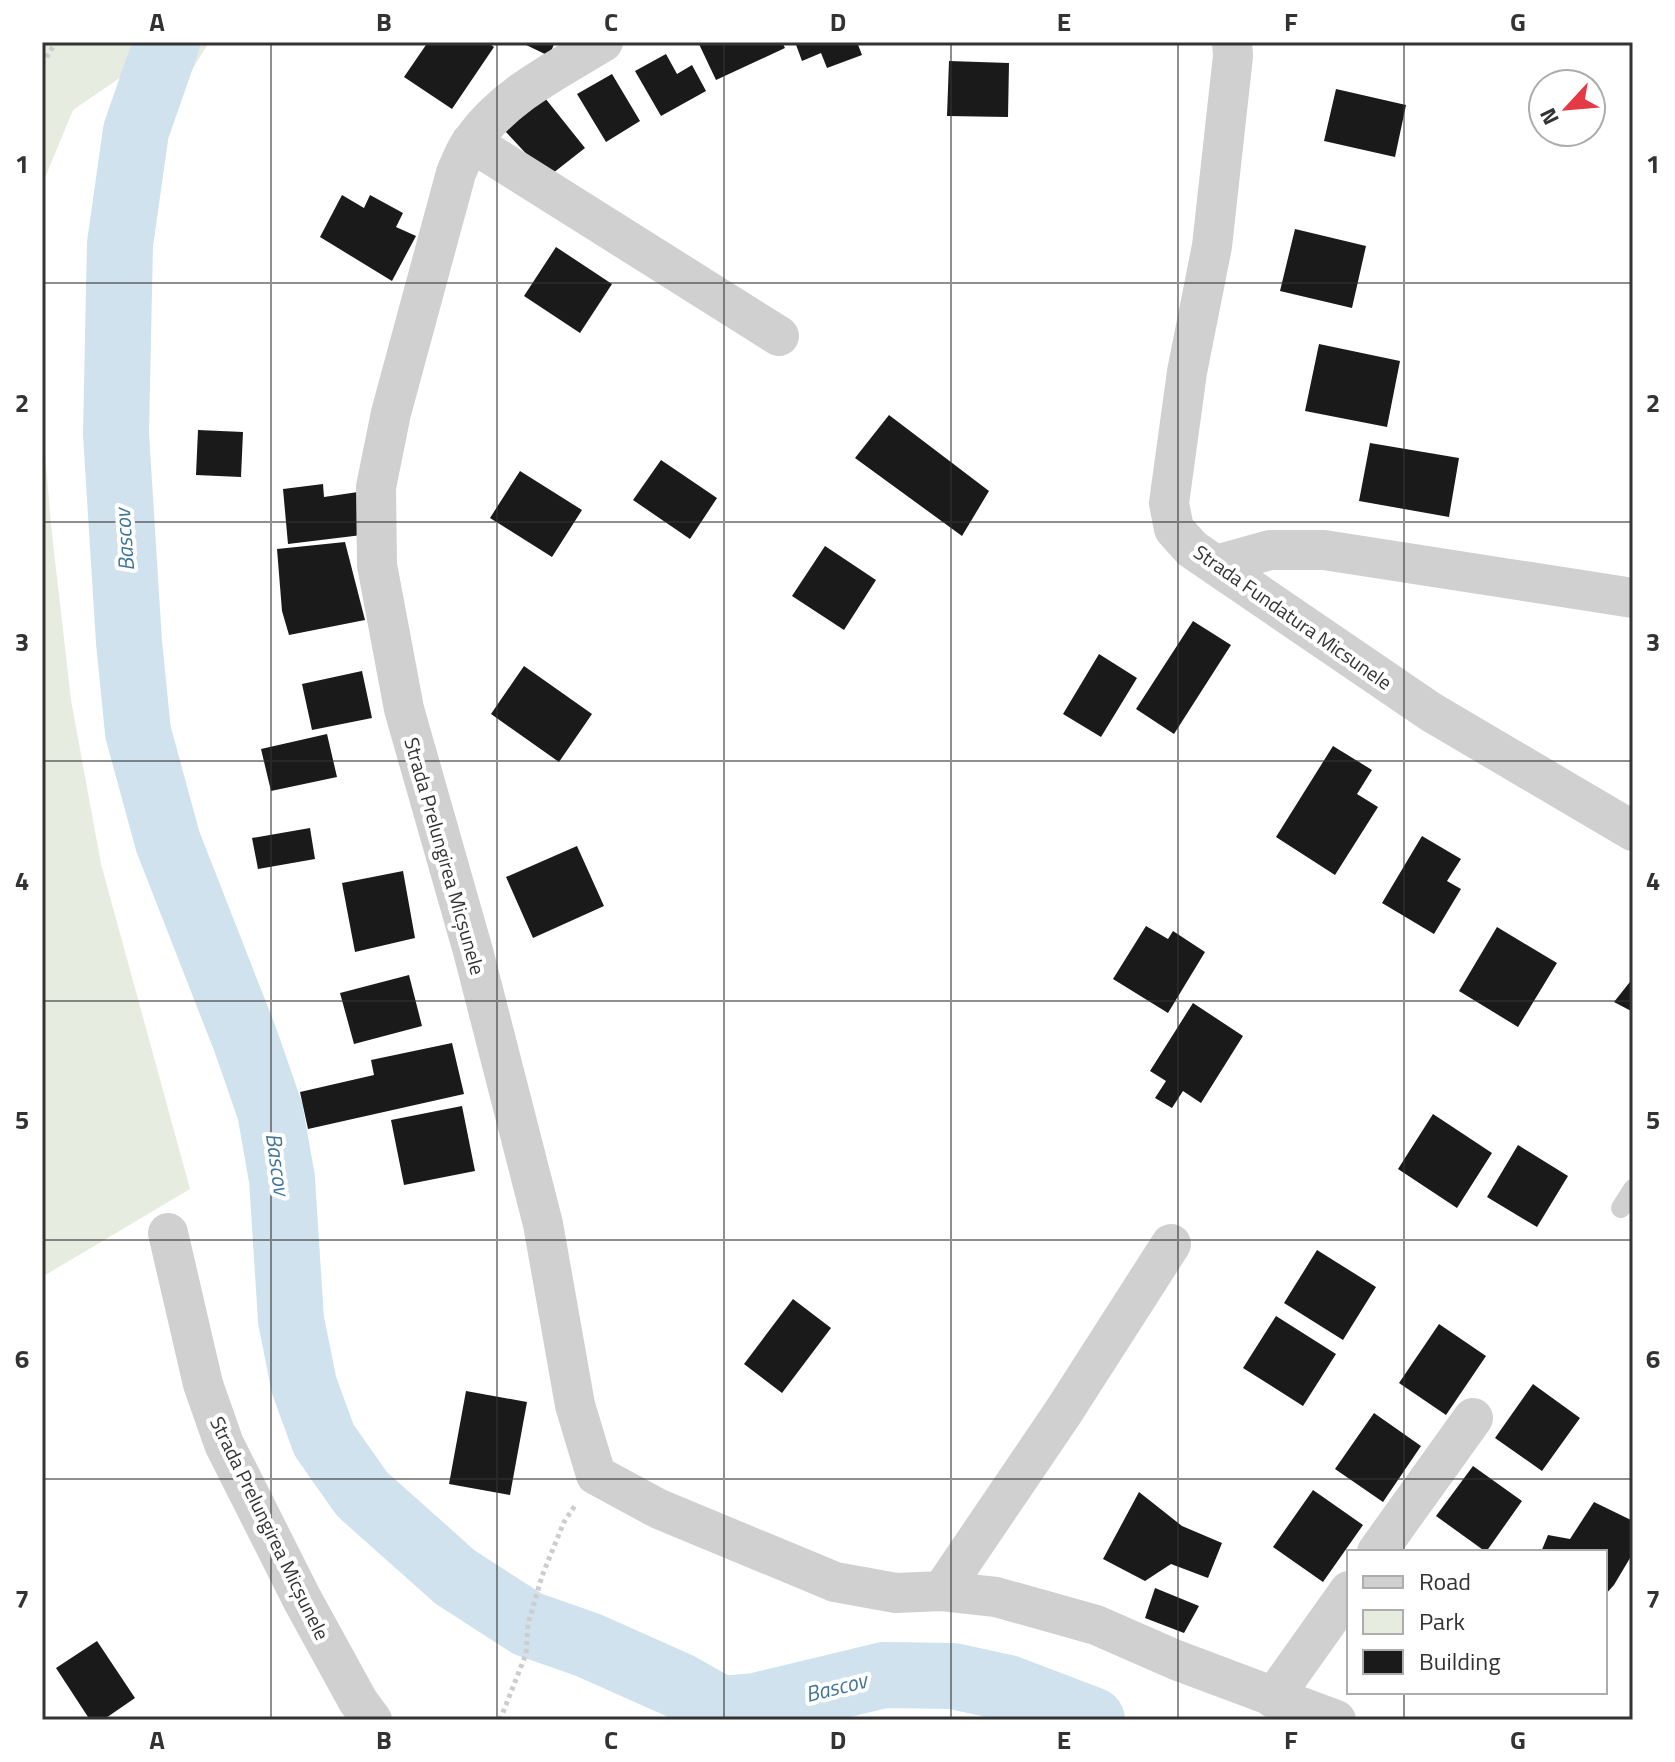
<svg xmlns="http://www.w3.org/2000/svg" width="1675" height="1762" font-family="'Titillium Web',sans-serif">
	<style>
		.green { fill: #e6ecdf }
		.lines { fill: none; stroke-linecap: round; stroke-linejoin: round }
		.river { stroke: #cfe2ee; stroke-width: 66 }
		.building { fill: #1a1a1a }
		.path { stroke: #cdcdcd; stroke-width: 5; stroke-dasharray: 4 4; stroke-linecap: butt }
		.service { stroke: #d0d0d0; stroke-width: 20 }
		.minor { stroke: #d0d0d0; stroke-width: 40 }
		.grid { fill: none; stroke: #333; stroke-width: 2; stroke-opacity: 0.55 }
		.labels { text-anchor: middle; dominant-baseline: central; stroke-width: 8; stroke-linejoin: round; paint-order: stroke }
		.street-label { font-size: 20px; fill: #333; stroke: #fff }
		.water-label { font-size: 22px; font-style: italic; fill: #3f7597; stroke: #fff }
		.neatline { fill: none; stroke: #333; stroke-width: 3 }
		.grid-label { font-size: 26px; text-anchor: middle; font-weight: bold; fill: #333 }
	</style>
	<rect width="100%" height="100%" fill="#fff"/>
	<path class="green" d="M42 42H209L184 83 140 64 73 110 42 185Z
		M42 415 51 525 71 700 101 864 190 1189 42 1277Z"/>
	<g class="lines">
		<path class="river" d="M167 42 136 131 120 244 116 434 129 642 138 732 168 842 245 1039 270 1111 282 1179 291 1320 304 1385 324 1440 362 1494 455 1577 528 1624 588 1645 680 1686 721 1709 755 1706 884 1675 953 1676 1008 1688 1092 1720"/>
	</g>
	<path class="building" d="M428 42H487L494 47 452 109 404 77Z
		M520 42H555L549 56Z
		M698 42H782L785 48 716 80Z
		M795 42H857L862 55 827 68 821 53 802 61Z
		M666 54 677 74 692 65 706 91 661 116 635 71Z
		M949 61 1009 63 1008 117 947 116Z
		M612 74 640 121 606 142 577 94Z
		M1336 89 1406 105 1395 157 1324 141Z
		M545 98 585 148 548 177 505 131Z
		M342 195 364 208 370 195 403 213 396 227 416 236 392 281 320 237Z
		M1295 229 1366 246 1352 308 1280 291Z
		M556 247 612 284 580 333 524 296Z
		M1319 344 1400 361 1387 427 1305 411Z
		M889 415 989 491 962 536 855 458Z
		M198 430 243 432 241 477 196 475Z
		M1370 443 1459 458 1449 517 1359 501Z
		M661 460 717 498 690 539 633 500Z
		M520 471 582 510 552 557 490 518Z
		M323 484 324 497 358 492 362 535 288 544 283 489Z
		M345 542 365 620 289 635 282 611 277 549Z
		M825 546 876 580 844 630 792 596Z
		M1193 621 1231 645 1174 734 1136 709Z
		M1099 654 1137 678 1101 737 1063 714Z
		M524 666 592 714 559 762 491 714Z
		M362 671 372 718 312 730 302 684Z
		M327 734 337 777 271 791 261 749Z
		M1333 746 1372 770 1357 794 1378 807 1335 875 1276 837Z
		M310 828 315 859 258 869 252 838Z
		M1422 836 1461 859 1447 881 1461 889 1434 934 1382 903Z
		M577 846 604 906 533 938 506 877Z
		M403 871 415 938 355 952 342 883Z
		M1146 926 1168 939 1173 931 1205 952 1168 1013 1113 979Z
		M1497 927 1557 963 1518 1027 1459 991Z
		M409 975 422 1026 354 1044 340 993Z
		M1633 978V1012L1614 1002Z
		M1193 1003 1243 1036 1201 1103 1183 1091 1172 1108 1155 1098 1166 1081 1150 1071Z
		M452 1043 464 1094 308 1129 300 1092 374 1075 371 1060Z
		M462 1106 475 1171 404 1185 391 1120Z
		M1433 1114 1492 1153 1457 1208 1398 1169Z
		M1518 1145 1568 1176 1537 1227 1487 1197Z
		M1317 1250 1376 1287 1343 1340 1284 1303Z
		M793 1299 831 1328 782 1393 744 1364Z
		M1276 1316 1336 1354 1303 1406 1243 1368Z
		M1439 1324 1486 1356 1446 1415 1399 1383Z
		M1533 1384 1580 1418 1542 1471 1495 1438Z
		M466 1391 527 1402 510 1495 449 1484Z
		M1374 1413 1421 1446 1383 1502 1335 1469Z
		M1473 1466 1522 1501 1486 1552 1436 1516Z
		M1313 1490 1363 1525 1323 1582 1273 1547Z
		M1139 1492 1182 1526 1222 1543 1208 1578 1171 1564 1145 1581 1103 1559Z
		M1594 1502 1633 1521V1553L1614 1585 1605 1595V1552H1541L1548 1535 1570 1539Z
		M1155 1588 1199 1606 1184 1633 1145 1618Z
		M97 1641 135 1698 103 1720H90L56 1668Z"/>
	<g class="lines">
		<path class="path" d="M42 64 56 42
			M500 1720 526 1654 528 1624 542 1576 564 1522 576 1504"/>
		<path class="service" d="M1621 1208 1633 1189"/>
		<path class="minor" d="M603 42C557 70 505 95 473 140 465 149 461 162 456 173L391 413 376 487 377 565 404 709 473 951 543 1224 575 1405 596 1475 659 1509 835 1582 896 1593 942 1591 996 1597 1096 1625 1176 1660 1336 1720
			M1232 42 1233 56 1212 246 1187 372 1169 503 1174 529 1192 549 1431 712 1633 831
			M471 142 779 336
			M1216 565 1270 550H1324L1633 598
			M168 1233 203 1384 224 1444 302 1599 358 1701 372 1720
			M1377 1552 1473 1418
			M942 1591 1064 1411 1171 1244
			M1273 1698 1349 1591"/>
	</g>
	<path class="grid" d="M271 42V1720M497 42V1720M724 42V1720M951 42V1720M1178 42V1720M1404 42V1552M42 283H1633M42 522H1633M42 761H1633M42 1001H1633M42 1240H1633M42 1479H1633M1404 1692V1720"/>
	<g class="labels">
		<g class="street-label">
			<text transform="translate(1293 617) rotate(35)">Strada Fundatura Micsunele</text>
			<text transform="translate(445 856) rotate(74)">Strada Prelungirea Micșunele</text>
			<text transform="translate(270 1528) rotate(64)">Strada Prelungirea Micșunele</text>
		</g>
		<g class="water-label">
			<text transform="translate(124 540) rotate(-94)">Bascov</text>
			<text transform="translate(278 1164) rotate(82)">Bascov</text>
			<text transform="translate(836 1687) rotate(-14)">Bascov</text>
		</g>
	</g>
	<rect width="1675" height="1762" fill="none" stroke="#ffffff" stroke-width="88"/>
	<rect x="1347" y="1550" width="260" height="144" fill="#ffffff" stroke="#adadad" stroke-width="2"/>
	<rect x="1363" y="1576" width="40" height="12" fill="#d0d0d0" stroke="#adadad" stroke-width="2"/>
	<text x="1419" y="1590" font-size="24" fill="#333333">Road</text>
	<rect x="1363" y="1610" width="40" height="24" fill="#e6ecdf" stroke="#adadad" stroke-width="2"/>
	<text x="1419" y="1630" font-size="24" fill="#333333">Park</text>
	<rect x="1363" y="1650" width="40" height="24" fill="#1a1a1a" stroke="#adadad" stroke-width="2"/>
	<text x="1419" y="1670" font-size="24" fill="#333333">Building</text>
	<g transform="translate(1567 108) rotate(244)"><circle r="38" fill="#ffffff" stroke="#adadad" stroke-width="2"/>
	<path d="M0-6L14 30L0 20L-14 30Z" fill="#e63946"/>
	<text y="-12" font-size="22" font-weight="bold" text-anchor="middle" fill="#333333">N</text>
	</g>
	<rect x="44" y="44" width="1587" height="1674" class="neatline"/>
	<g class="grid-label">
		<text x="157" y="31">A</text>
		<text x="384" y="31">B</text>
		<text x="611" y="31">C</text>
		<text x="838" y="31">D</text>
		<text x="1064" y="31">E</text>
		<text x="1291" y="31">F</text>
		<text x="1518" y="31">G</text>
		<text x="22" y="173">1</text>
		<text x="1653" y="173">1</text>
		<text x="22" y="412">2</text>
		<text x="1653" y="412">2</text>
		<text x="22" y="651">3</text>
		<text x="1653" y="651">3</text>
		<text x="22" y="890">4</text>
		<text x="1653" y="890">4</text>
		<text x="22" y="1129">5</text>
		<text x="1653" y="1129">5</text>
		<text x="22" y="1368">6</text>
		<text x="1653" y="1368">6</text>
		<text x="22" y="1608">7</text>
		<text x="1653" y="1608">7</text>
		<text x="157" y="1749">A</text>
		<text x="384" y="1749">B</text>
		<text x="611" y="1749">C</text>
		<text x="838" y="1749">D</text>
		<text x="1064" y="1749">E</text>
		<text x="1291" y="1749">F</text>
		<text x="1518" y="1749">G</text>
	</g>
</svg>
